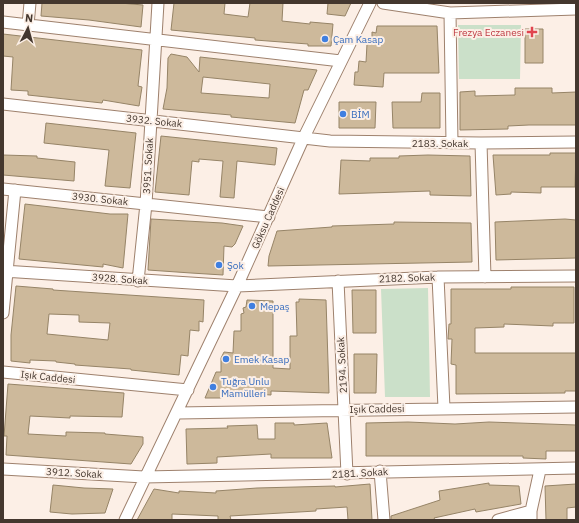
<svg xmlns="http://www.w3.org/2000/svg" width="579" height="523" font-family="'IBM Plex Sans',sans-serif">
	<style>
		.green { fill: #cbe0c9 }
		.building { fill: #cdb99b; stroke: #968467; fill-rule: evenodd }
		.lines { fill: none; stroke-linecap: round; stroke-linejoin: round }
		.minor-casing { stroke: #9e816d; stroke-width: 13 }
		.minor { stroke: #fff; stroke-width: 11 }
		.health-dot { fill: #e0444e; stroke: #fcefe6; stroke-width: 1.5 }
		.shop-dot { fill: #3f7fe0; stroke: #fcefe6; stroke-width: 1.5 }
		.labels { text-anchor: middle; dominant-baseline: central; stroke-width: 4; stroke-linejoin: round; paint-order: stroke }
		.health-label { font-size: 10px; fill: #be3a42; stroke: #fcefe6; text-anchor: end }
		.shop-label { font-size: 10px; fill: #366cbe; stroke: #fcefe6; text-anchor: start }
		.street-label { font-size: 10px; fill: #44372e; stroke: #fcefe6 }
	</style>
	<rect width="100%" height="100%" fill="#fcefe6"/>
	<path class="green" d="M458 25H521L520 79H459Z
		M428 288 430 397H385L381 289Z"/>
	<path class="building" d="M42 3H120L143 5 141 27 89 20 41 16Z
		M174 3H225L224 14 248 17 250 3H283L282 21 310 24V22L333 24 331 46H308V44L255 40V38L171 30Z
		M328 3H351L345 16 327 14Z
		M377 26H437L439 73H384L383 87 354 85 355 72H358L359 61 366 62 367 44 372 42V32L376 33Z
		M525 29H543V63H525Z
		M3 34 142 50 138 86 142 87 139 106 103 100 102 103 28 95V91L11 90 13 57 3 56Z
		M171 54 187 57 199 72 200 57 317 70 308 90H304L295 123 231 117V115L163 109 167 88 168 58ZM203 77 270 84 269 98 201 93Z
		M515 88H552V93L576 92V125H529L508 126V129L460 130V92L475 91V96L515 95Z
		M422 93H440V128H393L392 102H421Z
		M339 102H376L375 128H339Z
		M46 123 136 133 130 188 105 186 109 150 44 143Z
		M161 136 277 148 275 165 237 161 234 198 220 197 223 161 199 159V162L192 161 189 195 155 192Z
		M550 153H576L575 187H541V193L511 192V194L496 195 493 155H550Z
		M3 155 37 156V158L75 162 74 181 3 175Z
		M428 155 470 156 471 196 430 195V191L339 194 341 160 370 161V158H399V156Z
		M25 204 110 214H128L123 268 103 264V267L19 259Z
		M151 219 222 223 243 226 235 244 232 247 224 246 223 275 191 273 148 270Z
		M565 219 576 220V258L496 260 495 222Z
		M394 222 471 223 472 262 268 266 269 256 277 231 332 227V226L394 224Z
		M16 286 53 289V290L204 300 203 322 199 321V331L190 330 188 356 181 355 179 375 131 370V369L75 365V364L56 362V361L30 360V363L11 361V335ZM49 314 79 315V322L110 323 108 340 47 334Z
		M511 287H574V323H553V326L504 324V327L475 328V353H576V391H565V393L456 394V365L451 364 452 339H448L449 324H451V289H511Z
		M352 290H376V333H353Z
		M299 299 326 300 329 393 271 391V395L223 392V398H205L216 372H221V358L224 352 233 353 234 331H241V314L244 313 243 308 246 307 247 300 273 301V368L290 369V336H297L296 302H299Z
		M354 354H377L376 393H354Z
		M8 384 124 393 122 417 70 416V418L30 416 28 434 66 436V432L105 433V434L143 437V444L131 464 6 455 7 436H4Z
		M408 422 455 424 489 422 576 425V451H546V459L523 458V456H366V423Z
		M275 423H294V425L327 423 332 458H271V454L217 457V463L187 464 186 429 228 428 227 426 257 425 258 439H275Z
		M489 483V485L519 486 521 504 476 512 475 509 434 518 435 520H391V516L440 500 439 491Z
		M370 484 372 520H348L347 507 316 509V511L230 516 231 520H218V516L172 514V520H137L154 489 179 493V491L216 493V491L257 488 335 486V487Z
		M576 484V507L567 508V520H546L545 486Z
		M53 485 84 488 113 489 105 513 72 514 50 512Z"/>
	<g class="lines">
		<defs>
			<path id="minor" d="M383 3 450 13 576 9
				M450 13 452 143
				M3 22 341 61
				M28 25 30 3
				M3 104 330 141 481 143 576 142
				M481 143 485 277
				M3 189 269 217
				M3 271 237 286 438 277 576 276
				M438 277 444 408
				M138 281 146 204 158 3
				M338 281 347 474
				M3 313 15 190
				M3 372 188 390
				M178 413 576 407
				M3 469 144 477 576 468
				M380 471 384 520
				M125 520 237 286 304 137 370 3
				M498 520 531 511
				M531 520V511L540 470"/>
		</defs>
		<use href="#minor" class="minor-casing"/>
		<use href="#minor" class="minor"/>
	</g>
	<path class="health-dot" d="M530 26h4v4h4v4h-4v4h-4v-4h-4v-4h4z"/>
	<g class="shop-dot">
		<circle cx="325" cy="39" r="4"/>
		<circle cx="343" cy="114" r="4"/>
		<circle cx="219" cy="265" r="4"/>
		<circle cx="252" cy="306" r="4"/>
		<circle cx="226" cy="359" r="4"/>
		<circle cx="213" cy="387" r="4"/>
	</g>
	<g class="labels">
		<g class="health-label">
			<text x="524" y="32">Frezya Eczanesi</text>
		</g>
		<g class="shop-label">
			<text x="333" y="39">Çam Kasap</text>
			<text x="351" y="114">BİM</text>
			<text x="227" y="265">Şok</text>
			<text x="260" y="306">Mepaş</text>
			<text x="234" y="359">Emek Kasap</text>
			<text x="221" y="381">Tuğra Unlu<tspan x="221" dy="12">Mamülleri</tspan></text>
		</g>
		<g class="street-label">
			<text transform="translate(154 121) rotate(6)">3932. Sokak</text>
			<text x="440" y="143">2183. Sokak</text>
			<text transform="translate(148 166) rotate(-87)">3951. Sokak</text>
			<text transform="translate(100 199) rotate(6)">3930. Sokak</text>
			<text transform="translate(268 218) rotate(-66)">Göksu Caddesi</text>
			<text transform="translate(407 278) rotate(-2)">2182. Sokak</text>
			<text transform="translate(120 279) rotate(4)">3928. Sokak</text>
			<text transform="translate(342 365) rotate(-93)">2194. Sokak</text>
			<text transform="translate(48 377) rotate(6)">Işık Caddesi</text>
			<text transform="translate(377 409) rotate(-1)">Işık Caddesi</text>
			<text transform="translate(74 473) rotate(3)">3912. Sokak</text>
			<text transform="translate(360 473) rotate(-3)">2181. Sokak</text>
		</g>
	</g>
	<rect width="579" height="523" fill="none" stroke="#44372e" stroke-width="8"/>
	<g transform="translate(28 28) rotate(6)" stroke="#fcefe6" stroke-width="3" paint-order="stroke">
	<path d="M0-3L7 15L0 10L-7 15Z" fill="#44372e"/>
	<text y="-6" font-size="11" font-weight="bold" text-anchor="middle" fill="#44372e">N</text>
	</g>
</svg>
